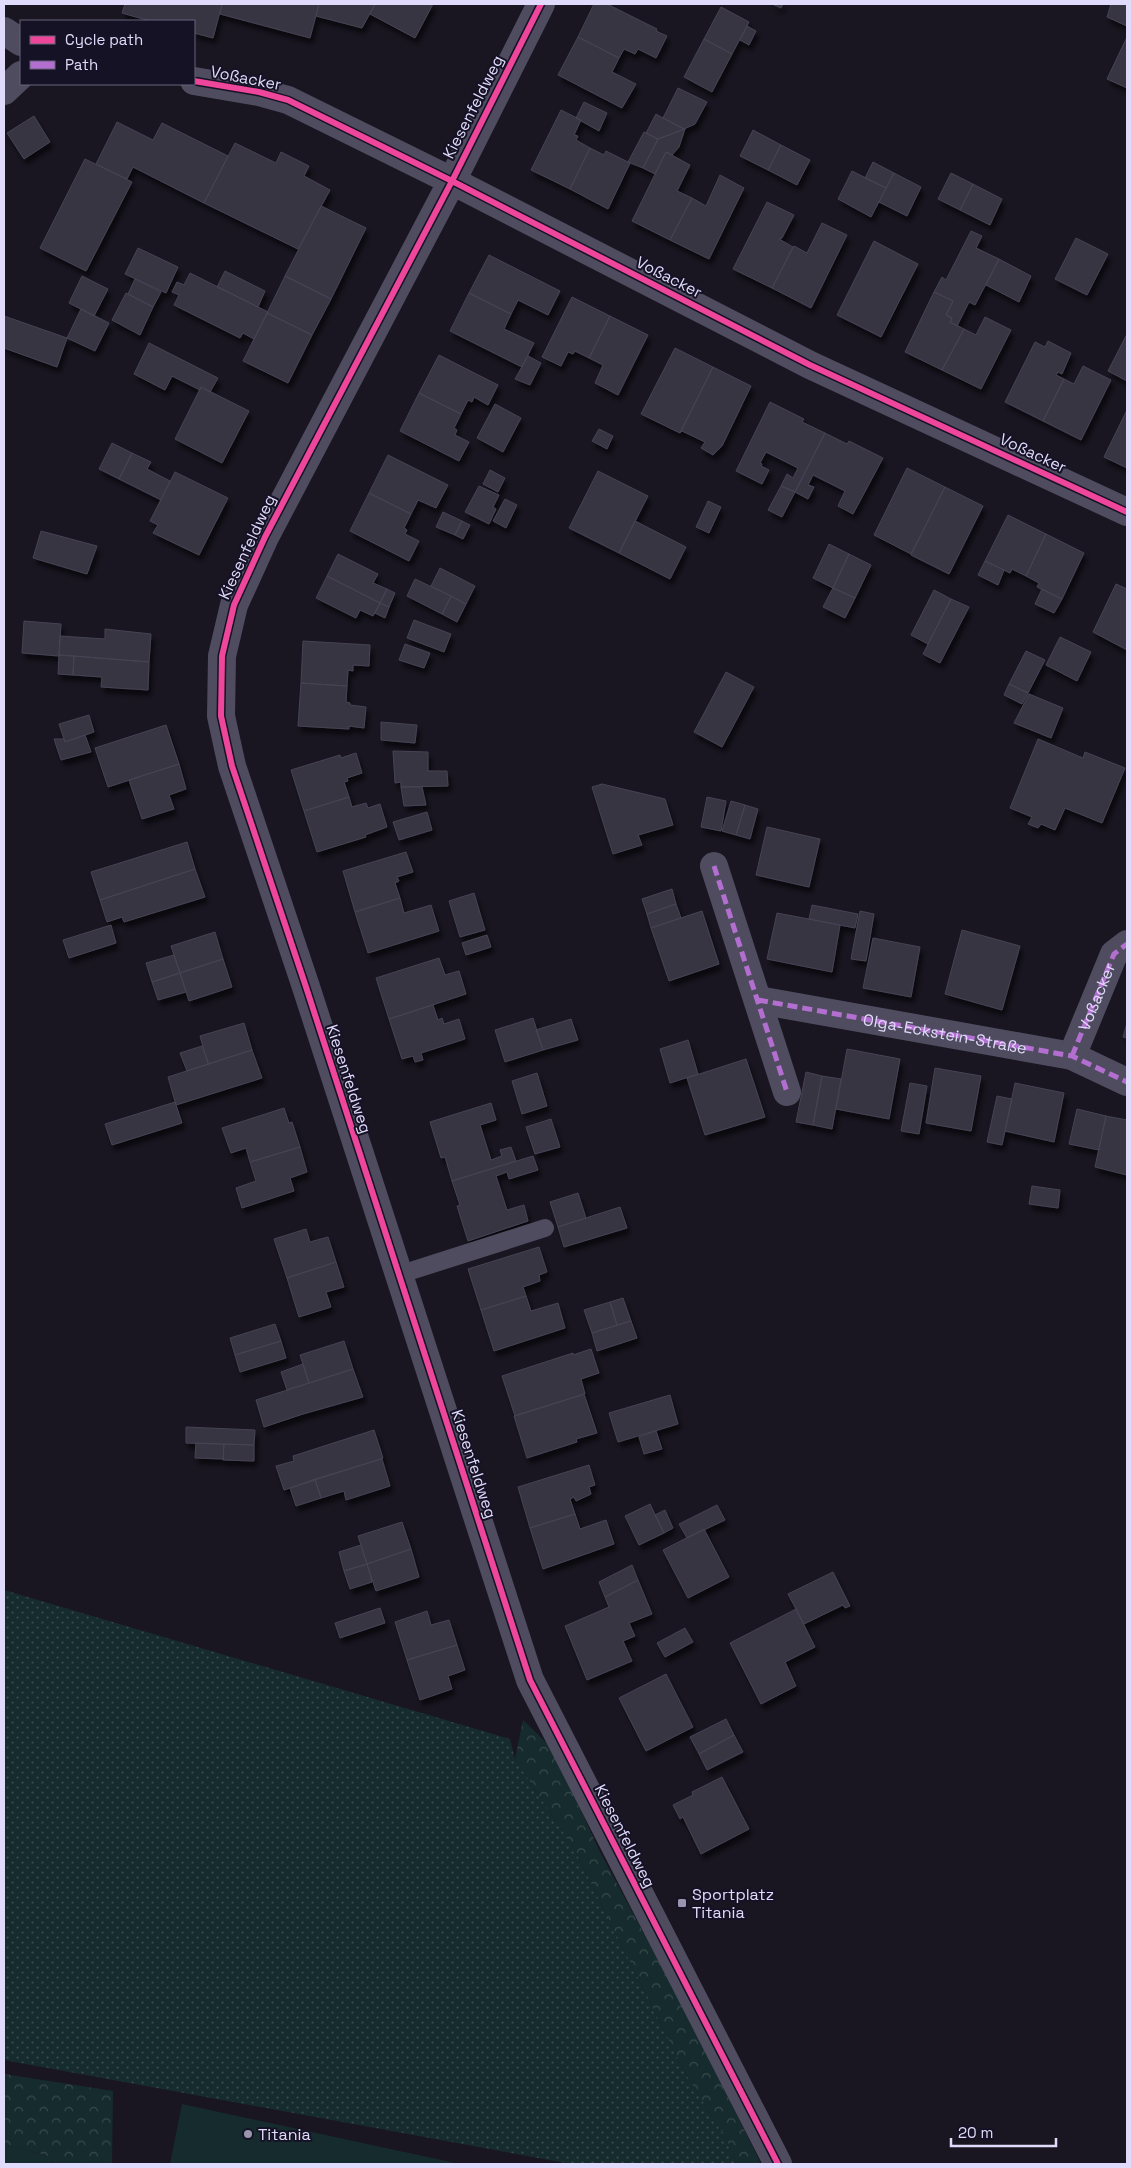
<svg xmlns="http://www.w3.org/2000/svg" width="1131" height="2168" font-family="'Space Grotesk',sans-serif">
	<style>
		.grass { fill: #162b2d }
		.forest { fill: url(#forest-crowns) }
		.park { fill: url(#park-dots) }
		.building { fill: #383442; stroke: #464354; filter: url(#shadow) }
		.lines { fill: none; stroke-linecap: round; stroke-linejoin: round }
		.lane { stroke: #4f4c60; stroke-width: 18 }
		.street { stroke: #4f4c60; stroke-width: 28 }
		.quiet { stroke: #b36fd0; stroke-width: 5; stroke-dasharray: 10 5; stroke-linecap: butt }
		.cycleway-casing { stroke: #161225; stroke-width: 9 }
		.cycleway { stroke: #ed469a; stroke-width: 6 }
		.poi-dot { fill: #9a95af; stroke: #161225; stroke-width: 2 }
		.labels { text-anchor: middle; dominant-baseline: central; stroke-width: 4; stroke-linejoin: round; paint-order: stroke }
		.street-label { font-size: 16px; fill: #e0dafb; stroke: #161225 }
		.poi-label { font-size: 16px; fill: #e0dafb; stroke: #161225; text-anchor: start }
	</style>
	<defs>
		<pattern id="forest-crowns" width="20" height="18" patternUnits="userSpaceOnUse" patternTransform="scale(1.25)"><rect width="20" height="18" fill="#162b2d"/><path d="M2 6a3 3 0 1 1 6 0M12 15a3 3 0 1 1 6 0" fill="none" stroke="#38494c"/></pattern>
		<pattern id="park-dots" width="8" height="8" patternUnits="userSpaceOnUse" patternTransform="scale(1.25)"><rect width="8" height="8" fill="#162b2d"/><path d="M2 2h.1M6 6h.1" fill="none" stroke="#38494c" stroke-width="1.8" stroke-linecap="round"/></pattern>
		<filter id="shadow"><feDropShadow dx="3" dy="5.5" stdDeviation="2.5" flood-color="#0009"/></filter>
	</defs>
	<rect width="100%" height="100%" fill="#191621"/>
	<path class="grass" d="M182 2104 460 2164H170Z
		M4 2144 52 2157 53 2164H4Z"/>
	<path class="forest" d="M523 1720 552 1748 600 1852 690 2019 761 2164H736L726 2139 685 2073 573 1847 515 1759Z
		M4 2074 113 2091 112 2164H53L52 2157 4 2144Z"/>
	<path class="park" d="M4 1590 510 1739 515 1759 573 1847 685 2073 726 2139 736 2164H571L4 2060Z"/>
	<path class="building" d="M125 4H222L213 38 194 33V21H150L122 13Z
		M222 4H319L310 38 220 14Z
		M319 4H375L362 28 316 16Z
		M375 4H433L415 38 370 14Z
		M594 4H607L657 29 656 31 667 36 656 58 638 49 635 54 624 49 619 58 578 37Z
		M772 4H783L781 8Z
		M1111 4H1127V26L1107 17Z
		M721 7 749 22 732 54 704 39Z
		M747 26 756 31 749 45 740 40Z
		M578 37 619 58 612 72 636 84 622 108 558 75Z
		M1127 37V88L1107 79Z
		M704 39 732 54 712 92 684 77Z
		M678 88 707 102 695 124 684 129 663 118Z
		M584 102 607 113 599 131 576 118Z
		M561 110 581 120 574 135 578 136 576 140 590 148 570 189 531 170Z
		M656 114 663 118 684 129 658 139 646 133Z
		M34 116 50 142 24 159 7 133Z
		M117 122 153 140 162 123 228 156 204 203 133 167 127 179 96 164Z
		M685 129 679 147 672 155 666 152 655 174 643 168 658 139Z
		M753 130 781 145 768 170 740 156Z
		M644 132 658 139 643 168 628 162Z
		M235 143 276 163 281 152 309 166 304 176 330 190 298 249 204 203Z
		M781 145 810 160 797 185 768 170Z
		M590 148 604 155 606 151 630 163 608 209 570 189Z
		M666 152 690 165 677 191 692 198 670 240 632 221Z
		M85 159 132 182 86 271 40 248Z
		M873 162 894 173 886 188 865 178Z
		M852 171 886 188 871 217 838 199Z
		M894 173 921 187 907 216 879 202Z
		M951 173 973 184 960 210 938 199Z
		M720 175 744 188 709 259 670 240 692 198 706 206Z
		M973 184 1002 199 990 225 960 210Z
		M767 202 794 215 782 238 779 239 793 247 772 288 733 269Z
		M321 206 366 228 331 299 285 276Z
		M822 223 847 235 811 308 772 288 794 246 807 253Z
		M971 231 982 236 976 248 999 259 975 305 969 302 957 326 950 322 952 318 946 315 953 301 934 292 942 277 946 280Z
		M1076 238 1108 254 1087 295 1055 279Z
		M874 241 918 264 881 337 837 315Z
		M138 248 178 267 166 293 125 274Z
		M489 255 560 291 548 315 518 300 511 314 469 293Z
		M999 259 1031 276 1019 302 986 285Z
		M225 271 265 291 258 307 217 287Z
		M190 273 268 312 254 339 243 333 240 338 174 305 179 295 172 292 177 282 184 285Z
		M82 276 108 289 94 316 69 303Z
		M285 276 331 299 312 335 267 313Z
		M135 279 161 292 153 307 128 294Z
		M934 292 953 301 946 315 952 318 950 322 964 329 942 370 905 352Z
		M126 293 153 307 140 335 112 320Z
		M469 293 511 314 504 329 534 343 522 367 450 331Z
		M572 297 610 316 589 358 575 351 573 354 568 352 561 366 542 357Z
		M81 309 109 323 95 351 67 338Z
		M267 313 312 335 288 383 243 361Z
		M4 316 67 338 57 367 4 348Z
		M610 316 648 335 618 395 595 383 603 365 589 358Z
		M985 317 1011 330 981 389 942 370 964 329 976 335Z
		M1127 334V381L1108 371Z
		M1048 341 1071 353 1062 374 1058 372 1056 375 1064 379 1043 421 1005 402 1035 342 1045 347Z
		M149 343 218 378 210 392 201 387 200 390 172 376 165 390 134 374Z
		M675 348 713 367 680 433 641 414Z
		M439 355 498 385 488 405 474 397 472 402 468 400 461 414 419 393Z
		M528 356 541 363 530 385 515 379Z
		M1083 366 1111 380 1081 440 1043 421 1064 379 1074 384Z
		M713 367 751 386 722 446 713 455 701 448 705 442 682 431 680 433Z
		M201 387 249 411 222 463 175 439Z
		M419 393 461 414 454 428 457 430 455 435 469 442 459 461 400 431Z
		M770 402 804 419 802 422 825 433 795 492 781 486 787 474 793 478 798 468 766 452 760 463 762 464 761 466 769 470 762 484 736 471Z
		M495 404 521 418 503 452 477 438Z
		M1127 410V468L1104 457Z
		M599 429 613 436 607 449 592 441Z
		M825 433 847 444 849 441 883 458 853 514 838 506 845 491 813 475 808 485 814 487 808 499 795 492Z
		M112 443 132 453 119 479 99 469Z
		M132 453 151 462 147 469 170 481 161 500 119 479Z
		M388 455 448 485 436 508 418 500 411 514 369 493Z
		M907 468 945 487 911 554 874 535Z
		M490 470 505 478 498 492 483 484Z
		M598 471 648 496 619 553 569 528Z
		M175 472 228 498 199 555 153 533 158 525 150 521Z
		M479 486 499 495 493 507 496 509 489 524 465 512Z
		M781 486 795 492 782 517 768 510Z
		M945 487 983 506 949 574 911 555Z
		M369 493 411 514 404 528 407 530 405 534 419 541 409 561 350 531Z
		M505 499 517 505 506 528 493 521Z
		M708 501 721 507 709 533 696 527Z
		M443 512 462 521 455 535 436 527Z
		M1008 515 1046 534 1026 576 1012 569 1010 573 985 561Z
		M462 521 470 525 463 539 455 535Z
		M635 521 686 547 670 579 619 553Z
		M41 531 97 546 87 574 33 558Z
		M1046 534 1084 553 1062 599 1037 587 1039 583 1026 576Z
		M829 544 849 554 833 588 813 578Z
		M338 554 378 574 373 583 387 589 380 603 327 576Z
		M849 554 871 565 855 598 833 588Z
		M985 561 1004 570 998 585 978 575Z
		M440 568 475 586 466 604 431 586Z
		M327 576 380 603 373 616 360 610 356 618 316 598Z
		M415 579 451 596 442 614 407 596Z
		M1116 584 1127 589V650L1093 632Z
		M833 588 855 598 845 618 823 607Z
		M387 589 395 593 389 607 380 603Z
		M1042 589 1062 599 1054 613 1035 604Z
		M934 590 951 599 928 644 911 635Z
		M451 596 466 604 457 622 442 614Z
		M951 599 969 607 940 663 923 654Z
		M380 603 389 607 385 618 375 613Z
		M414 620 451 634 444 652 407 638Z
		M24 621 61 624 59 656 22 653Z
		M105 629 151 634 149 662 59 655 60 636 105 639Z
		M1060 637 1091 652 1077 681 1046 665Z
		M303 641 370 645 369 666 353 665V671L348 670 347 686 301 683Z
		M405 644 430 653 424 668 399 660Z
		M1026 651 1045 660 1028 693 1009 684Z
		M59 655 74 656 73 675 58 674Z
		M74 656 149 662 148 690 101 687 102 677 73 675Z
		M726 672 754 687 722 747 694 732Z
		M301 683 347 686 346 702 350 703V705L366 707 364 728 349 726V729L298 726Z
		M1009 684 1028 693 1022 704 1004 695Z
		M1029 694 1063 708 1051 738 1014 723Z
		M89 715 94 732 65 742 59 724Z
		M381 722 417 725 415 743 381 740Z
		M166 725 179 764 108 787 95 748Z
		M85 735 91 752 61 760 54 739H64L65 742Z
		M1038 739 1083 758 1085 752 1125 768 1102 823 1065 808 1055 830 1041 824 1038 828 1028 824 1032 817 1010 808Z
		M393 751 428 752V771H447L448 786 401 787V782L395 783Z
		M356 753 362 773 347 778 348 781 344 782 349 797 304 811 291 770 340 755 341 758Z
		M179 764 186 789 169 795 174 809 142 819 129 780Z
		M602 784 665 799 673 825 638 835 642 845 613 854 592 787Z
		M401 787H422L426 805 404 806Z
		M349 797 352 807 366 803 368 808 380 804 387 827 365 835 366 837 317 852 304 811Z
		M707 797 726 801 721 831 701 827Z
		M731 801 745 805 736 835 722 831Z
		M745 805 758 809 750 839 736 835Z
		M427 812 432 830 399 840 393 822Z
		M767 827 820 839 809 887 756 875Z
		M187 842 195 869 100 900 91 872Z
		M406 852 413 872 397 877 399 881 395 883 400 898 355 912 343 871Z
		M195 869 205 897 124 922 122 917 107 922 100 900Z
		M672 889 676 904 647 914 642 899Z
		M474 893 485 930 460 937 449 901Z
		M400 898 404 913 431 905 439 931 368 953 355 912Z
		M676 904 681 918 651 928 647 914Z
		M812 905 858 914 855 928 809 919Z
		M702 911 719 964 669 981 651 928Z
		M860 911 874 914 866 961 851 959Z
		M777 913 840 925 832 972 767 959Z
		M111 925 116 943 69 958 63 940Z
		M962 930 1020 946 1002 1010 945 994Z
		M215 932 223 959 180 973 171 946Z
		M487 935 491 947 466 955 462 943Z
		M873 938 920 947 911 997 863 988Z
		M174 955 180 973 152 982 146 963Z
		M439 958 445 975 459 971 466 994 389 1019 376 978Z
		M223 959 232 987 189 1001 180 973Z
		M180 973 186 992 158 1000 152 982Z
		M433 1005 438 1020 442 1018 444 1024 459 1019 465 1039 421 1053 423 1060 415 1062 413 1056 402 1059 389 1019Z
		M533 1018 543 1050 505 1062 495 1030Z
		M571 1019 578 1040 543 1050 536 1030Z
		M244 1023 252 1050 208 1064 200 1036Z
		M1127 1023V1038L1123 1037Z
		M688 1040 698 1074 670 1083 660 1049Z
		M202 1046 209 1064 187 1071 180 1053Z
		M847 1049 900 1059 889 1119 836 1109Z
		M252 1050 262 1078 176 1105 168 1077Z
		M746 1059 765 1117 705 1135 687 1078Z
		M935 1068 981 1076 971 1131 926 1123Z
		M806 1072 822 1076 813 1125 796 1122Z
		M537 1073 547 1106 522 1114 512 1081Z
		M822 1076 841 1079 832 1129 813 1125Z
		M910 1083 927 1086 919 1134 901 1131Z
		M1015 1083 1064 1093 1054 1142 1005 1131Z
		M997 1096 1012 1099 1002 1145 987 1142Z
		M175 1102 182 1123 112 1145 105 1124Z
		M491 1103 496 1120 480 1125 491 1160 502 1156 500 1150 511 1147 516 1161 452 1181 445 1157 441 1158 430 1122Z
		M284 1108 289 1123 292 1122 300 1147 250 1162 246 1148 231 1153 222 1128Z
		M1077 1109 1106 1116 1099 1150 1069 1144Z
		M1106 1116 1127 1120V1175L1095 1167Z
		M551 1119 560 1147 535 1154 526 1127Z
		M300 1147 307 1172 290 1178 294 1191 242 1208 236 1188 256 1181 250 1162Z
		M533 1156 538 1170 509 1179 507 1172 496 1176 507 1210 524 1205 528 1221 468 1241 457 1206 460 1205 452 1181Z
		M1032 1186 1060 1190 1058 1208 1029 1204Z
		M578 1193 586 1218 558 1227 550 1202Z
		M620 1207 627 1228 564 1247 558 1227Z
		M306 1229 310 1242 328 1237 336 1262 287 1278 274 1239Z
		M539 1247 547 1272 539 1275 540 1281 523 1287 526 1296 481 1310 468 1269Z
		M336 1262 344 1287 326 1292 331 1307 299 1317 287 1278Z
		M526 1296 531 1311 558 1303 565 1328 494 1351 481 1310Z
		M623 1298 631 1321 617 1325 610 1302Z
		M610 1302 617 1325 592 1333 584 1310Z
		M631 1321 637 1338 597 1351 592 1333Z
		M275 1324 281 1341 235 1355 230 1338Z
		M281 1341 286 1358 240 1372 235 1355Z
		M344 1341 353 1369 309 1383 300 1355Z
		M591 1349 599 1373 581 1379 585 1394 515 1416 502 1376 573 1353V1355Z
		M303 1364 309 1383 287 1390 281 1372Z
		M353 1369 363 1397 303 1414 264 1427 256 1400Z
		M584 1394 597 1433 576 1439 577 1442 527 1458 514 1416Z
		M670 1395 678 1424 618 1442 609 1413Z
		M186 1427 255 1430 254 1445 186 1443Z
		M374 1430 383 1458 284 1490 276 1466 294 1461 293 1456Z
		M656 1431 662 1449 644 1454 639 1437Z
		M196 1443 224 1444 223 1459 195 1458Z
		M224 1444 254 1445V1461L223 1460Z
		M382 1459 390 1486 346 1500 344 1491 321 1498 315 1479Z
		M589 1465 595 1485 589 1487 591 1494 576 1501 574 1497 570 1499 575 1514 530 1528 518 1487Z
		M315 1479 321 1498 296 1506 290 1488Z
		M650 1504 664 1533 639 1545 625 1516Z
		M717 1505 725 1520 687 1538 679 1524Z
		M665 1510 673 1528 664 1533 655 1515Z
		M575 1514 580 1529 606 1520 614 1544 543 1569 530 1528Z
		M402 1522 411 1549 367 1564 358 1536Z
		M704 1529 729 1577 688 1598 663 1550Z
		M361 1545 367 1564 344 1571 339 1552Z
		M411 1549 419 1577 376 1591 367 1564Z
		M367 1564 372 1582 350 1589 344 1571Z
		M632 1565 638 1580 605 1597 599 1582Z
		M833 1572 850 1606 845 1608 843 1605 804 1624 788 1594Z
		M638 1580 652 1614 629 1623 635 1636 623 1641 632 1661 587 1680 565 1626 609 1607 605 1597Z
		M380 1608 385 1623 340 1638 335 1623Z
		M796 1609 815 1647 785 1662 796 1686 761 1704 730 1643Z
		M427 1611 431 1625 449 1620 457 1645 407 1660 395 1622Z
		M685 1628 693 1642 665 1657 657 1643Z
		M457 1645 465 1670 448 1676 452 1689 420 1700 407 1660Z
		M666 1674 693 1727 646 1751 619 1698Z
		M726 1719 734 1735 699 1754 690 1737Z
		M734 1735 743 1752 707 1770 699 1754Z
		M722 1777 749 1829 701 1854 683 1817 680 1819 673 1805 693 1795 692 1792Z"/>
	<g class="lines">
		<path class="lane" d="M398 1275 545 1228"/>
		<g class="street">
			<path d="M541 4 452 181 265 537 234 605 222 656 221 716 232 766 306 987 530 1680 778 2164"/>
			<path d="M4 31 21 42"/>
			<path d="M194 81 259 92 288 100 452 181 810 365 1127 512"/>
			<path d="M4 91 21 75"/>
			<path d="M714 866 787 1092"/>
			<path id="s1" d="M758 1000 1072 1056 1127 1082"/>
			<path id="s2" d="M1072 1056 1114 954 1127 944"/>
		</g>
		<path class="quiet" d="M714 866 787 1092
			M758 1000 1072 1056 1127 1082
			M1072 1056 1114 954 1127 944"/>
		<defs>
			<path id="cycleway" d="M541 4 452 181 265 537 234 605 222 656 221 716 232 766 306 987 530 1680 778 2164
				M194 81 259 92 288 100 452 181 810 365 1127 512"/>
		</defs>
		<use href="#cycleway" class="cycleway-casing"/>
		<use href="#cycleway" class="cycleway"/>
	</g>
	<g class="poi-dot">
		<rect x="677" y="1898" width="10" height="10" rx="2.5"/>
		<circle cx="248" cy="2134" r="5"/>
	</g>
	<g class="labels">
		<g class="street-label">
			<text transform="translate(246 78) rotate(11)">Voßacker</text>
			<text transform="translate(473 107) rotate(-63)">Kiesenfeldweg</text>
			<text transform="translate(669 277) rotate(27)">Voßacker</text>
			<text transform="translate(1033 453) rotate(25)">Voßacker</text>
			<text transform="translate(247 547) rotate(-65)">Kiesenfeldweg</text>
			<text stroke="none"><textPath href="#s2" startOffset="64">Voßacker</textPath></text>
			<text stroke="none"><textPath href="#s1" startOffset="190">Olga-Eckstein-Straße</textPath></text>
			<text transform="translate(349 1079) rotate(72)">Kiesenfeldweg</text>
			<text transform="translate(474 1464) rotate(72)">Kiesenfeldweg</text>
			<text transform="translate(625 1836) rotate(63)">Kiesenfeldweg</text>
		</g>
		<g class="poi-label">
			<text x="692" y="1894">Sportplatz<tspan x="692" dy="18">Titania</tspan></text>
			<text x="258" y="2134">Titania</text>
		</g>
	</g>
	<rect width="1131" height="2168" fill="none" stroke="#e0dafb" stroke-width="10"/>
	<rect x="20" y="20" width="175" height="65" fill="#161225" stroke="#67627b"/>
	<rect x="30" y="36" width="25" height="8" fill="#ed469a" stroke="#67627b"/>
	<text x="65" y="45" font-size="15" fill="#e0dafb">Cycle path</text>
	<rect x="30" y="61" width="25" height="8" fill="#b36fd0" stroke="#67627b"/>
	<text x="65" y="70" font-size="15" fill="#e0dafb">Path</text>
	<path d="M951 2138v8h105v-8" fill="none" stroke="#e0dafb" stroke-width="2.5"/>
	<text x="958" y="2138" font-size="15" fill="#e0dafb" stroke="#161225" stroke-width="4" paint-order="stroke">20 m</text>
</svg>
